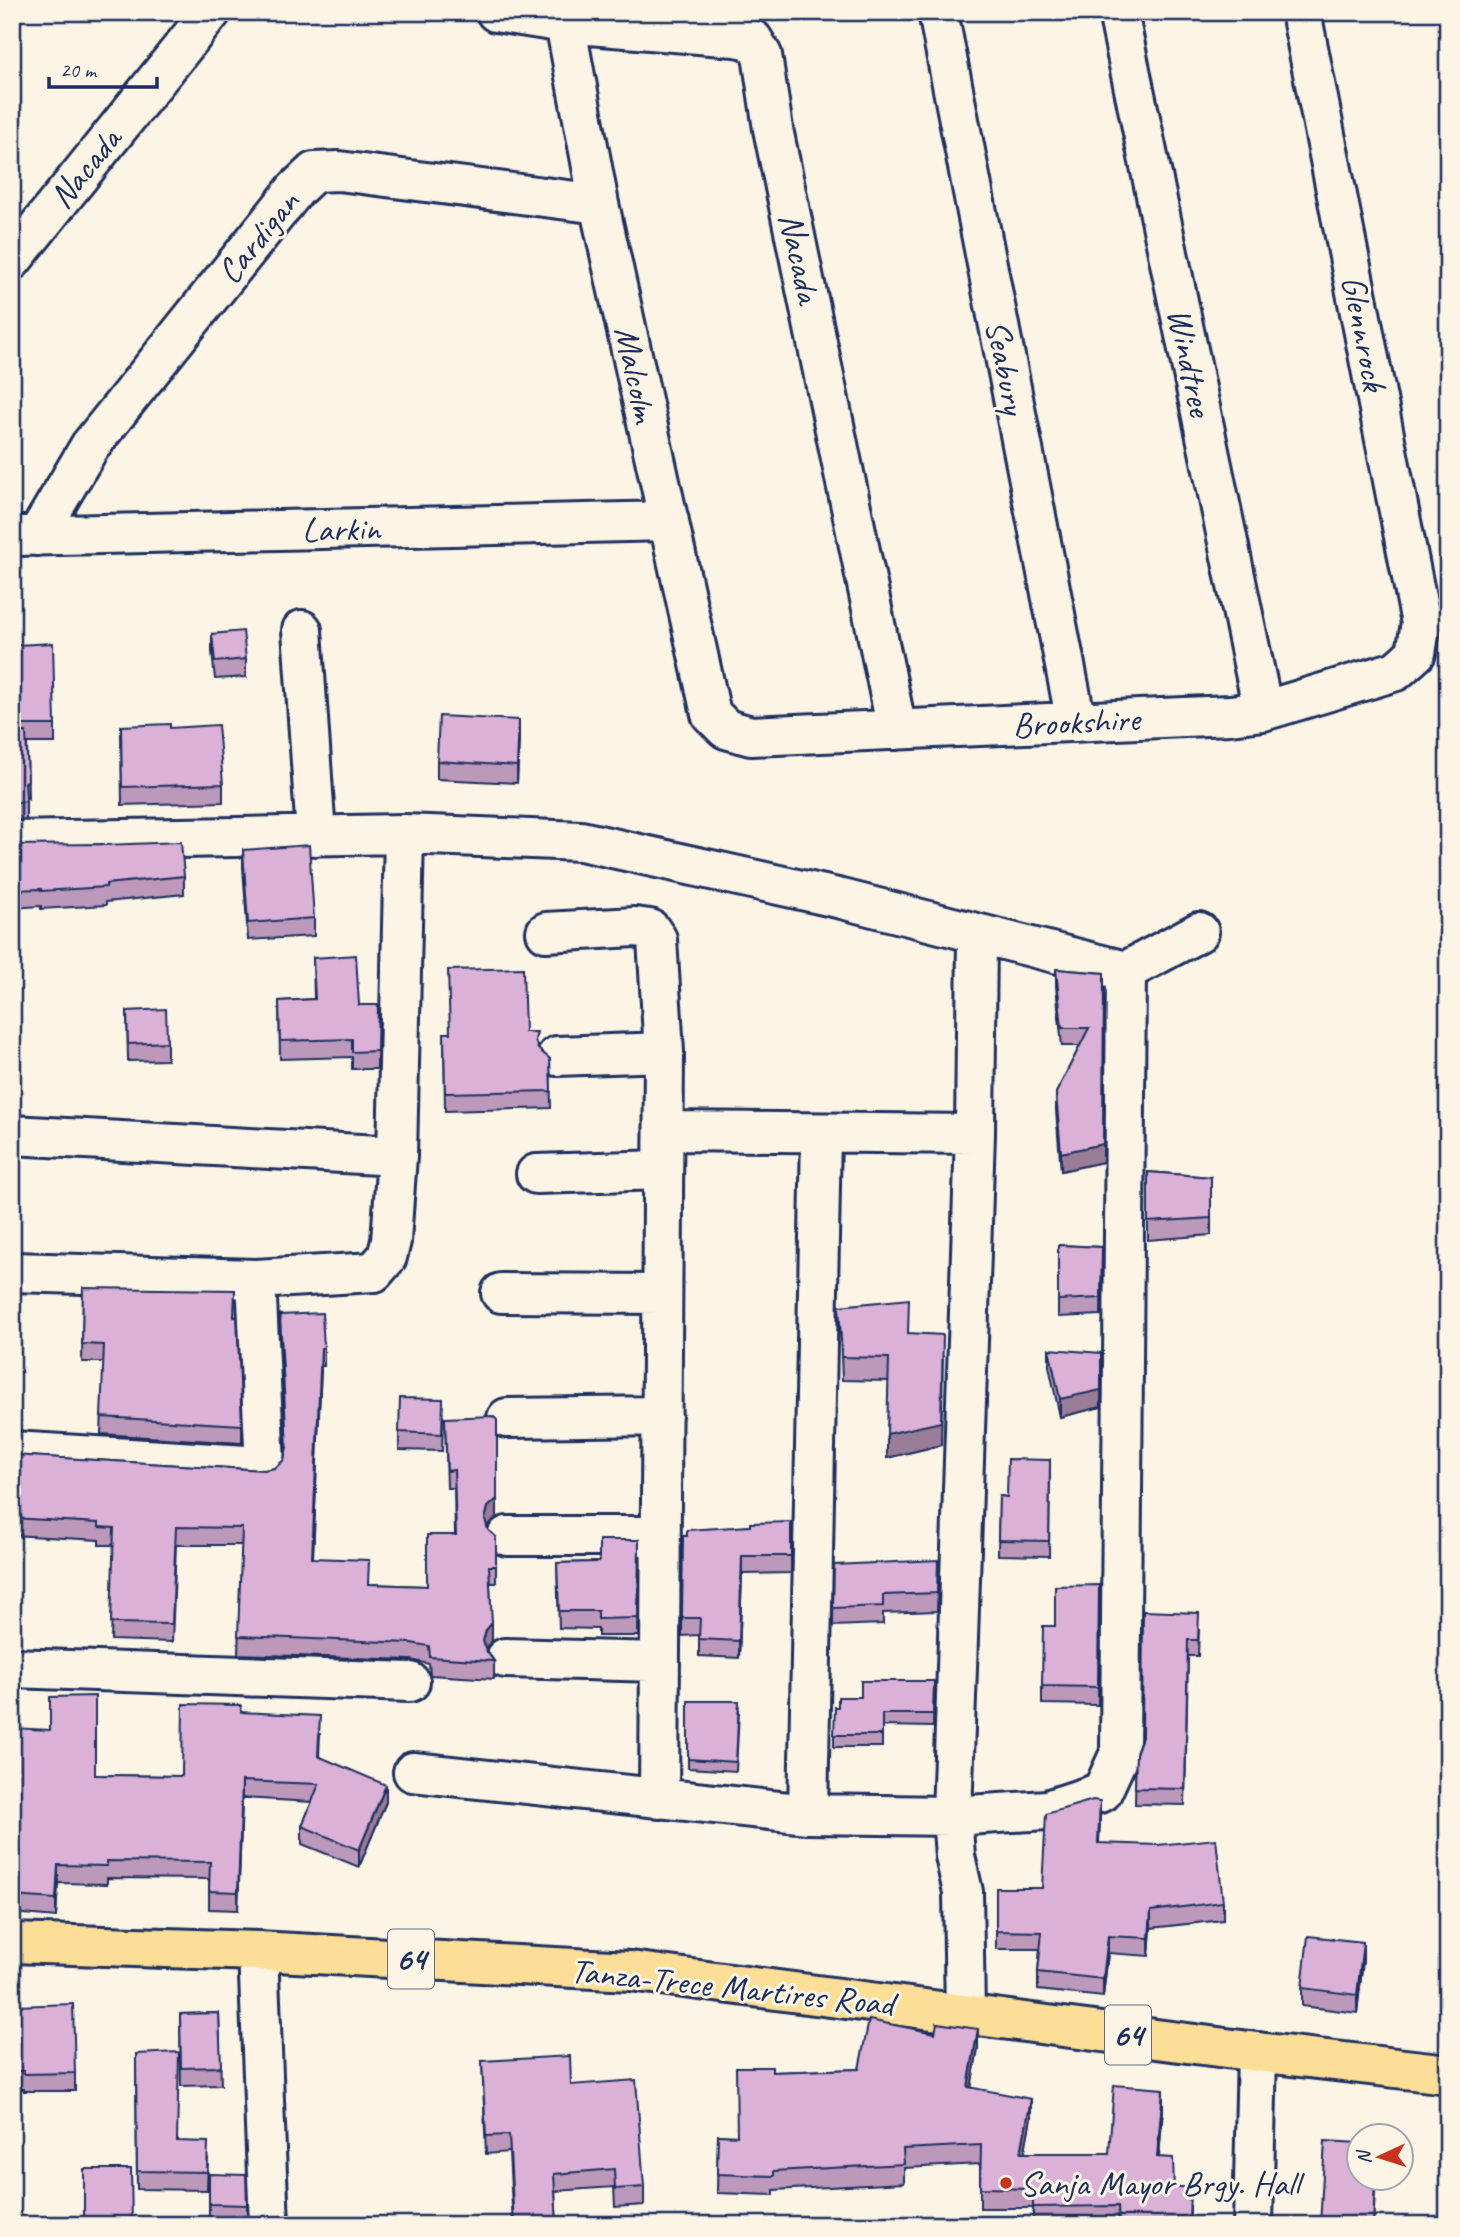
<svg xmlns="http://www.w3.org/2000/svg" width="1460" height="2237" font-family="Caveat,sans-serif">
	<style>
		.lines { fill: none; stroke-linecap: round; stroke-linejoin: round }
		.minor-casing { stroke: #1b2f5e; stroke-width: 44 }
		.major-casing { stroke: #1b2f5e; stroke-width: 44 }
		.minor { stroke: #fcf5e5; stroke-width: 38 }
		.major { stroke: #fdde96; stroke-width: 38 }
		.wall { fill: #bc98ba; stroke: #1b2f5e; stroke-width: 2 }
		.shaded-wall { fill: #997c97; stroke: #1b2f5e; stroke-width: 2 }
		.building { fill: #dbb1d8; stroke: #1b2f5e; stroke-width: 2 }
		.poi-dot { fill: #c8321e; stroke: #fcf5e5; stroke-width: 2.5 }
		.labels { text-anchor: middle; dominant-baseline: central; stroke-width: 6; stroke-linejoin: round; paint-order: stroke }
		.shield { fill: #fcf5e5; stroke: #5e6a86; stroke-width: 2 }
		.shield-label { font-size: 33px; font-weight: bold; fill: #1b2f5e }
		.street-label { font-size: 35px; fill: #1b2f5e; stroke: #fcf5e5 }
		.poi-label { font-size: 35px; fill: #1b2f5e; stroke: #fcf5e5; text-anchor: start }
	</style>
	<rect width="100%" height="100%" fill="#fcf5e5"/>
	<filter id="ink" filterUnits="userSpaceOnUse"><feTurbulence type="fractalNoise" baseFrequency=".0143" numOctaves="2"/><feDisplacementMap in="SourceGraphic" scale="14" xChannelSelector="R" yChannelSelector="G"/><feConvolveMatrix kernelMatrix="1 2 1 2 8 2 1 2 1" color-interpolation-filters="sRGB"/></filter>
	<g filter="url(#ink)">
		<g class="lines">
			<defs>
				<path id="minor" d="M496 12 565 23 735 37 753 40 762 55 773 129 897 730
					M565 12V23L599 204 711 714 726 729 751 736 1230 715 1263 711 1396 671 1416 653 1421 623 1301 12
					M938 12 1076 722
					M1118 12 1263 711
					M12 260 211 12
					M17 536 669 521
					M37 536 90 446 296 189 314 172 339 171 599 204
					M302 630 316 836
					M12 841 404 834 581 841 842 899 1126 971 1199 932
					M546 932 635 927 650 929 657 939 664 1052 659 1799
					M557 1056 664 1052
					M664 1131 975 1134
					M12 1135 397 1156
					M536 1174 663 1170
					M12 1272 256 1279 374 1272 387 1257 391 1241 397 1156 404 834
					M501 1293 662 1294
					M507 1418 662 1416
					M12 1451 265 1466 256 1279
					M507 1536H661
					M505 1658 660 1662
					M12 1668 410 1682
					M413 1772 808 1814 952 1816 1047 1810 1102 1792 1120 1753 1126 971
					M808 1814 821 1133
					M258 1951 269 2225
					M965 2014 963 1892 955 1856 952 1816 975 1134 977 934
					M1253 2225 1257 2052"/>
				<path id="major" d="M12 1943 258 1951 630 1971 1257 2052 1448 2074"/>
			</defs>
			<use href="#minor" class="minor-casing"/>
			<use href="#major" class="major-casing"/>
			<use href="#minor" class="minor"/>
			<use href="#major" class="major"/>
		</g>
		<path class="wall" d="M212 634 246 659V677L215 679 212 652Z
			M17 645 55 725V743H27L28 799H26V819L12 821V732H20Z
			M121 726 170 728 223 784V802L122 805Z
			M519 738 517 783 437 779V761Z
			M12 845H104L184 876V894L106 902V905L41 909V906L12 908Z
			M243 850 314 918V936L248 940 243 867Z
			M313 958 359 1005H378L377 1069H352V1057L280 1059 279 1001 314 999Z
			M1056 969 1104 973 1103 1162 1061 1171 1056 1111V1093L1080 1046H1062L1056 986Z
			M127 1011 167 1042V1060L128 1061Z
			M12 1018 14 1045V1062H12Z
			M525 1032 537 1045 538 1049 550 1059 551 1108 445 1111 444 1033Z
			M1148 1172 1211 1177V1235L1148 1240Z
			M1058 1245 1102 1247 1101 1315 1058 1317Z
			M83 1288 242 1425V1443L101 1434 104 1362H82Z
			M839 1306 908 1333 941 1445 887 1458 889 1381 842 1380Z
			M280 1315 324 1348V1366H321L313 1559 369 1584 427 1586 455 1535 454 1488H447L445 1418 497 1517 488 1525V1530L496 1537V1583H490L492 1641 486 1649 494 1661V1679L430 1675 429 1664 411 1660 238 1654 242 1545H176L172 1642 111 1640 114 1545H99V1540L12 1535V1455L264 1470 275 1468 284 1460 286 1450Z
			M1049 1349 1101 1407 1060 1417 1049 1366Z
			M443 1417 442 1451 399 1450V1432Z
			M1050 1460 1049 1556 998 1555 999 1496 1007 1497Z
			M791 1522V1573L742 1574 739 1658 699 1656V1635L682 1636 683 1536 750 1526Z
			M639 1540 638 1636H598V1629L559 1628 557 1563 599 1562Z
			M834 1565 938 1578 937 1611 883 1613V1624L833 1626Z
			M1099 1585 1098 1705 1042 1704V1686L1055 1626Z
			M1143 1611 1199 1629 1198 1656H1188L1185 1805 1135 1804 1136 1754 1142 1737Z
			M934 1681 933 1727 882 1726V1747H834V1735L838 1707 861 1697Z
			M688 1701 739 1710 736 1771 688 1768Z
			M241 1712 320 1734 319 1757 386 1802 359 1867 302 1844V1826L312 1802 242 1798 238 1910 209 1909V1879L107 1878V1884L58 1883 56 1917 12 1913V1728L95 1775 182 1776Z
			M1100 1818 1099 1843 1223 1902V1920L1151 1928 1149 1956 1108 1953 1103 1997 1038 1990V1972L1040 1949H996V1888H1042Z
			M1363 1960 1357 2013 1302 2006V1988Z
			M12 1969 15 2006 75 2073V2091H24V2089H12Z
			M219 2013 221 2085 181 2086 180 2014Z
			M978 2048 971 2087 1031 2118 1024 2153H1109L1163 2109 1159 2157 1174 2187 1190 2206V2225H1033V2208H980V2164L904 2168V2183L774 2190V2195L717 2193 718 2135 737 2136 772 2072 859 2069Z
			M136 2054 178 2141 208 2159 207 2190 137 2189Z
			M482 2061 571 2085 644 2187V2205L615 2207 614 2187 555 2191 557 2225H513L509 2152 486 2154Z
			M209 2174 247 2205V2223L209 2222Z"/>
		<path class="shaded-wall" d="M519 720V738L517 783V766Z
			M1104 973 1103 1162 1061 1171V1153Z
			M321 1348V1366L312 1576V1558Z
			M1101 1353V1407L1060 1417V1399Z
			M943 1358 941 1445 887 1458V1434Z
			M497 1499V1517L488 1525 485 1537V1519L488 1507Z
			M742 1556V1574L739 1658V1641Z
			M492 1623V1641L486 1647 483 1658V1641L486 1630Z
			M242 1781V1798L238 1910V1892Z
			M386 1785V1802L359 1867V1850Z
			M1100 1801V1818L1098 1860V1843Z
			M58 1865V1883L56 1917V1899Z
			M1151 1911V1928L1149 1956V1938Z
			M1108 1936V1953L1103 1997V1979Z
			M1363 1942V1960L1357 2013V1995Z
			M978 2029V2048L968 2106V2087Z
			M1163 2089V2109L1157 2176V2157Z
			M1031 2099V2118L1021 2172V2153Z
			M1375 2178H1376L1373 2225Z"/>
		<path class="building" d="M243 631 246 659 215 662 212 634Z
			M53 643 55 725H20L17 645Z
			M439 716 519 720 517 766 437 761Z
			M170 724V728L218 725 223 784 122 787 121 726Z
			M12 732H26L28 781 25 782 26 801 12 803Z
			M181 842 184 876 106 884V887L41 891V889L12 890V845L103 844 104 845Z
			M309 845 314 918 248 923 243 850Z
			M356 955 359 1005H378L377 1051 352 1052V1039L280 1041 279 1001 315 999 313 958Z
			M523 968 525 1032H537L535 1040 538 1049 550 1059 551 1091 445 1093 444 1033H450L448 970Z
			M1056 969 1104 973 1103 1144 1061 1153 1056 1093 1089 1028H1062Z
			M166 1009 167 1042 128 1044 127 1011Z
			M12 1018 14 1045H12Z
			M1148 1172 1211 1177V1218L1148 1222Z
			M1058 1245 1102 1247 1101 1298 1058 1300Z
			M83 1288 235 1290 234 1317H237L242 1425 101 1417 104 1345 82 1344Z
			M909 1299 908 1333 943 1335 941 1422 887 1434 889 1358 842 1357 839 1306Z
			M322 1313 324 1348H321L312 1558 369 1560 368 1584 427 1586V1535H456L454 1470 447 1471 445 1418 493 1416 497 1420V1499L488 1507 485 1519 488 1530 496 1537V1566H489L492 1623 486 1630 483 1641 486 1651 494 1661 430 1657 429 1646 411 1643 238 1636 242 1528 176 1527 172 1624 111 1623 114 1528 99 1527V1523L12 1518V1455L264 1470 275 1468 284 1460 287 1447 280 1315Z
			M1049 1349 1101 1353V1390L1060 1399Z
			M400 1398 443 1399 442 1434 399 1432Z
			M1008 1459 1050 1460 1049 1541 998 1540 999 1496 1007 1497Z
			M791 1522V1556H742L739 1641 699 1639 700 1618H682L683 1536H687V1530L750 1526V1523Z
			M599 1540H639L638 1618 598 1619V1611H559L557 1563 599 1562Z
			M938 1560 937 1593 883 1595V1606L833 1608 834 1565Z
			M1099 1585 1098 1687 1042 1686 1043 1626H1055V1586Z
			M1143 1611 1199 1613 1198 1640H1188L1185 1789 1135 1788 1136 1754 1142 1737Z
			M861 1681H934L933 1714H882V1735H834L835 1707H838V1697H861Z
			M95 1696V1775L182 1776 183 1704 241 1705V1712L320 1716 318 1756 386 1785 359 1850 302 1826 319 1784 242 1781 238 1892 209 1891 210 1862 107 1861V1866L58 1865 56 1899 12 1896V1728L50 1730V1697Z
			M688 1701H739L736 1762 688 1759Z
			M1093 1800 1100 1801 1098 1843 1158 1845 1216 1839 1223 1902 1151 1911 1149 1938 1108 1936 1103 1979 1038 1972 1042 1932 996 1931V1888H1042L1046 1814Z
			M1308 1936 1363 1942 1357 1995 1302 1988Z
			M12 1969H15L14 2006 73 2004 75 2073 24 2074V2071H12Z
			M219 2013 221 2067 181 2068 180 2014Z
			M869 2020 935 2033 937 2023 978 2029 968 2087 1031 2099 1021 2153H1109L1114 2085 1163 2089 1157 2157 1173 2158 1174 2187H1190L1189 2225H1119L1118 2206 1033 2207V2189L980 2188 981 2145 903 2149 904 2164 774 2171V2176L717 2174 718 2135 737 2136 736 2067H772V2072L859 2069Z
			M179 2052 177 2141 208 2142 207 2172 137 2171 136 2054Z
			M570 2056 571 2085 636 2080 644 2187 615 2189 614 2169 554 2174 557 2225H514L509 2135 486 2136 482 2061Z
			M1325 2141 1359 2143V2178H1375L1373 2225H1320Z
			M84 2169H131L132 2225H84Z
			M209 2174 246 2175 247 2205 209 2204Z
			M454 2223V2225H424Z"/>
	</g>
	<circle class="poi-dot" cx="1006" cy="2183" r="7"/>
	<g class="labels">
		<g class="shield">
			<rect x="388" y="1929.5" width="46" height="59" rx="5"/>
			<rect x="1105" y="2005.5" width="46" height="59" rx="5"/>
		</g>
		<g class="shield-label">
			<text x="411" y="1959">64</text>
			<text x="1128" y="2035">64</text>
		</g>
		<g class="street-label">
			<text transform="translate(85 168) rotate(-51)">Nacada</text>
			<text transform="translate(258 237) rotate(-51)">Cardigan</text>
			<text transform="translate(800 258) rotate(78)">Nacada</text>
			<text transform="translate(1364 333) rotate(79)">Glennrock</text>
			<text transform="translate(1190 362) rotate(78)">Windtree</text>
			<text transform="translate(1006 367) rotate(79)">Seabury</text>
			<text transform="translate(636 374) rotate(78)">Malcolm</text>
			<text transform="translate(341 529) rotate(-1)">Larkin</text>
			<text transform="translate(1076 722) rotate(-3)">Brookshire</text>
			<text transform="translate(732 1987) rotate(6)">Tanza-Trece Martires Road</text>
		</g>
		<g class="poi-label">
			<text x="1020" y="2183">Sanja Mayor Brgy. Hall</text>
		</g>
	</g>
	<rect width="1460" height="2237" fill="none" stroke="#fcf5e5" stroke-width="42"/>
	<rect x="21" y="21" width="1418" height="2195" fill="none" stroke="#1b2f5e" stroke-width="2.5" filter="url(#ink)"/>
	<g transform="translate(1380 2157) rotate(266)"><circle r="33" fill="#fcf5e5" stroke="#a2a6af" stroke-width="2"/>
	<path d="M0-5L12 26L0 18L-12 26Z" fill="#c8321e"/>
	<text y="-10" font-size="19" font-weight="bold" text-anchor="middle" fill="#1b2f5e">N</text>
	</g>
	<path d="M49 77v10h108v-10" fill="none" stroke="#1b2f5e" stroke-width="3.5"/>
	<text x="60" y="77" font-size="21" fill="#1b2f5e" stroke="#fcf5e5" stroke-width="5" paint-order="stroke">20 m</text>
</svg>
